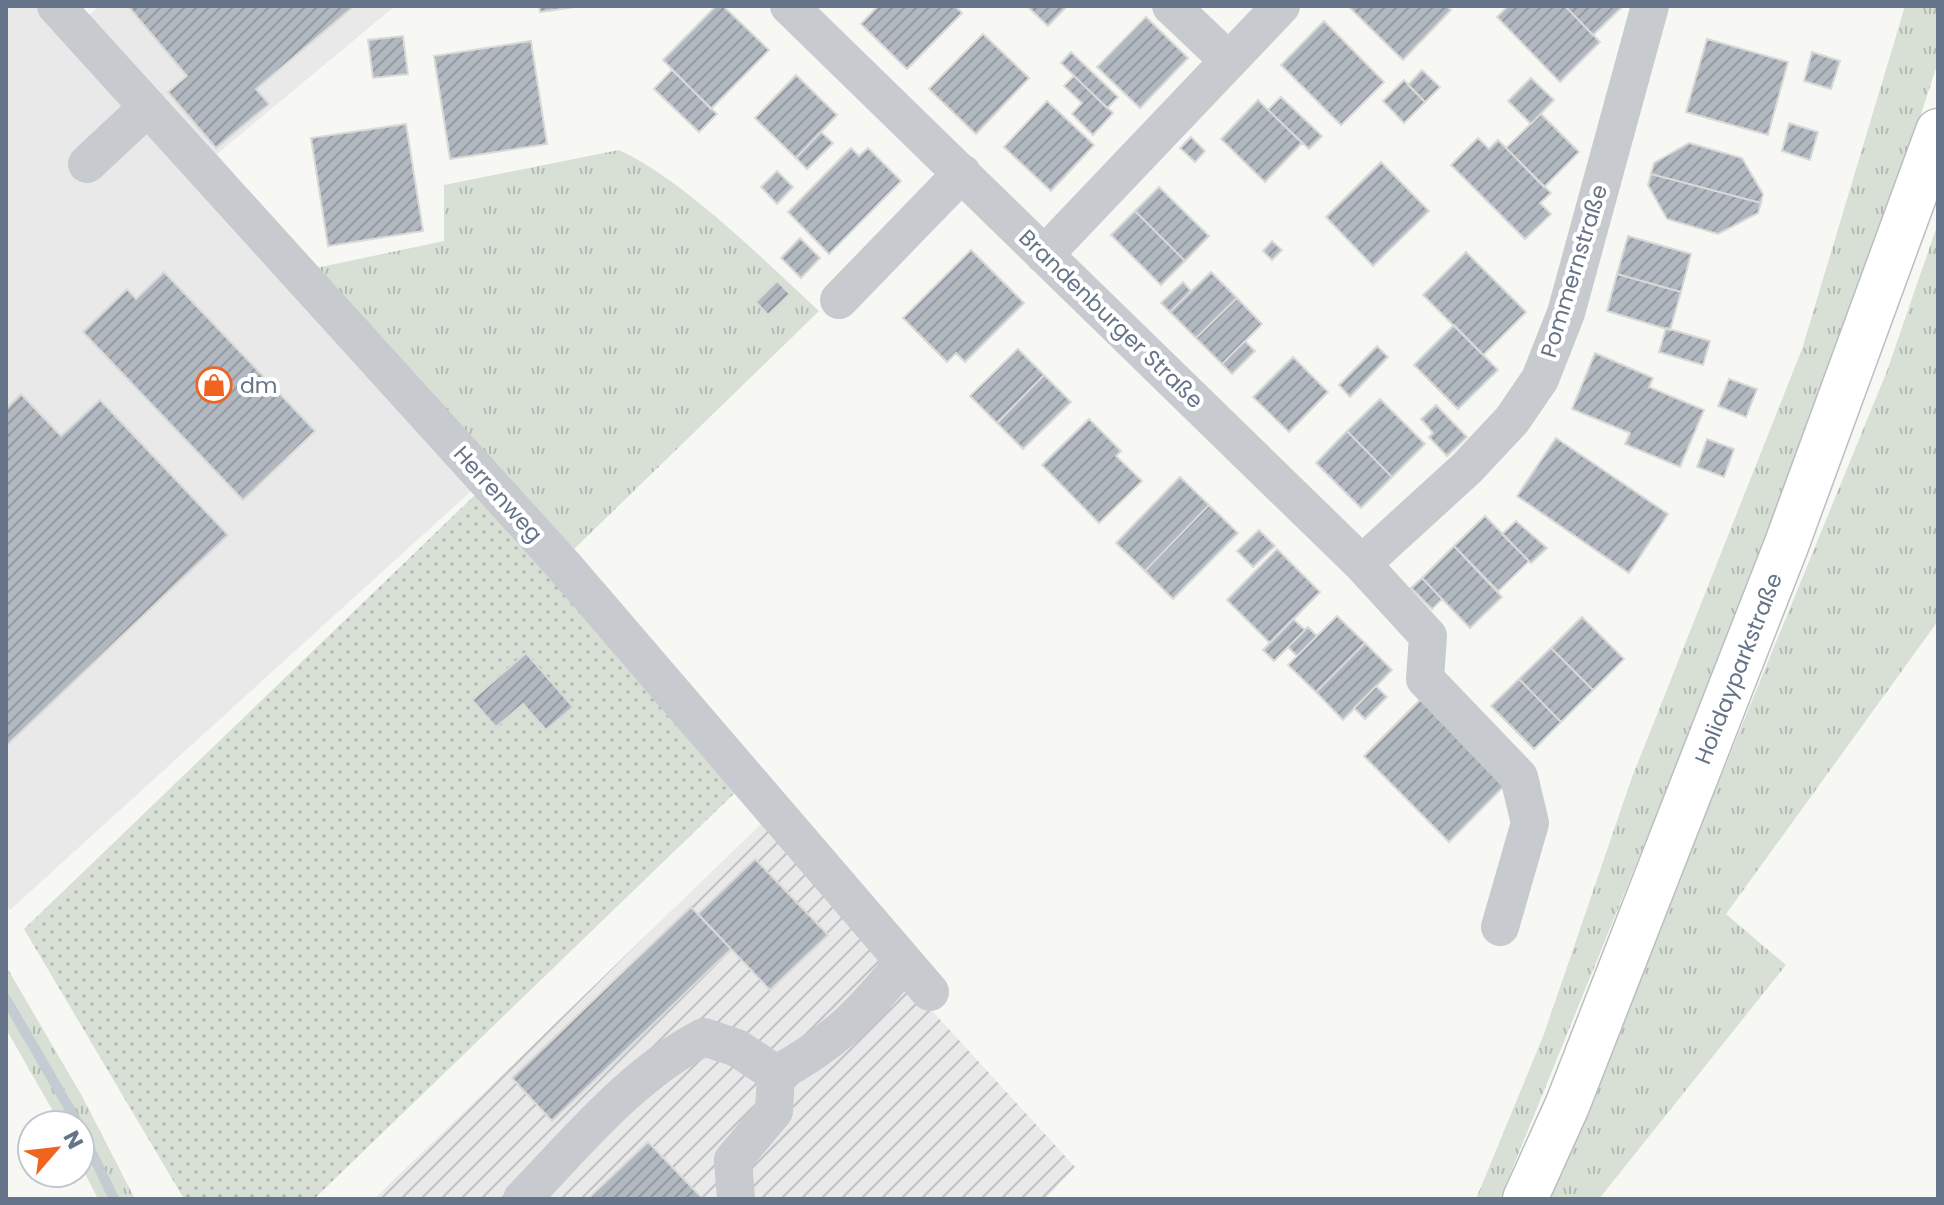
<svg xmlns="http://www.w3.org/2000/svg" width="1944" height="1205" font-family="Poppins,sans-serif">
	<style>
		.built { fill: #e8e9e8 }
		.industrial { fill: url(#industrial-furrows) }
		.grass { fill: url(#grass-tufts) }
		.garden { fill: url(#garden-dots) }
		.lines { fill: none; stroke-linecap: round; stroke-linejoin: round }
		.stream { stroke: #c3ccd2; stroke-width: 10 }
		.building { fill: url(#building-hatch); stroke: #d9d9d7; stroke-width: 2 }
		.major-casing { stroke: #babdc2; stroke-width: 47 }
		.minor { stroke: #c7cace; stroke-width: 38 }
		.major { stroke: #fff; stroke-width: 44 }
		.labels { text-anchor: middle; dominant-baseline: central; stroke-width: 8; stroke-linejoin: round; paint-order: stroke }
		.street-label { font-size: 22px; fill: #657488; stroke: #fff }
		.poi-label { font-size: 22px; fill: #657488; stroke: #fff; text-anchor: start }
	</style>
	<defs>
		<pattern id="industrial-furrows" width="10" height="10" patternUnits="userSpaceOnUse" patternTransform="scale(2)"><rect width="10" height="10" fill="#e8e9e8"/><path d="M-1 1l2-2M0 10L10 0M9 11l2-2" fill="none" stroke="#c0c1c2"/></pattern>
		<pattern id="grass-tufts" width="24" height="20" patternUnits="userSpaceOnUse" patternTransform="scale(2)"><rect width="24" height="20" fill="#d8e0d5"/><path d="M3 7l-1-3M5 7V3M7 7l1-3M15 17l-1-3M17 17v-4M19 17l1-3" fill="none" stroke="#b3bab3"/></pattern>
		<pattern id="garden-dots" width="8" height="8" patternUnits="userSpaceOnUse" patternTransform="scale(2)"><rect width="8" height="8" fill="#d8e0d5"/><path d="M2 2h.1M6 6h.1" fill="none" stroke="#b3bab3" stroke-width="1.8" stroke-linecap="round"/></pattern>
		<pattern id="building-hatch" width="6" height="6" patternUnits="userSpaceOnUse" patternTransform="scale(2)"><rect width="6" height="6" fill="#b2b8bf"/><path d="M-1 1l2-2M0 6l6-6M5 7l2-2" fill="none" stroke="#949aa1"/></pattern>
	</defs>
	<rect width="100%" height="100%" fill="#f7f8f4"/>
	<path class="built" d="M6 6H45L71 32 99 6H395L217 154 311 269 491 473 10 910 6 904Z"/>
	<path class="industrial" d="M761 824 1075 1167 1045 1199H374Z"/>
	<path class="grass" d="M1905 6H1938V62L1841 360 1500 1199H1476L1544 1034 1631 780 1802 349Z
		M619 150C684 180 765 261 819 311L569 554 311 269 444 241V185Z
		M1938 223V621L1726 914 1786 965 1599 1199H1548L1887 371Z
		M6 966 82 1096 135 1199H98L80 1164V1125H61L6 1029Z"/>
	<path class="garden" d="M478 492 743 785 314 1199H184L24 929Z"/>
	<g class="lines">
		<path class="stream" d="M6 999 79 1125
			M80 1128 114 1199"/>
	</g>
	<path class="building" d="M128 6H354L256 89 269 104 216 148 168 92 187 76Z
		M539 6H581L540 12Z
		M716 6H723L769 50 711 109 663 60Z
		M878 6H955L962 13 907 69 861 24Z
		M1027 6H1067L1048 26Z
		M1348 6H1447L1451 10 1403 60Z
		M1508 6H1565L1600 42 1560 82 1497 17Z
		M1565 6H1623L1593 35Z
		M1146 17 1188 58 1140 108 1097 67Z
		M1324 21 1384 82 1341 125 1281 65Z
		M983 34 1029 78 976 134 929 89Z
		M403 36 408 74 373 78 368 40Z
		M1707 39 1788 62 1768 135 1686 112Z
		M531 41 547 144 450 159 434 56Z
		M1071 52 1118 97 1107 108 1061 63Z
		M1812 52 1840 61 1831 89 1804 81Z
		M672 70 717 114 699 132 654 89Z
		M1422 70 1440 87 1425 102 1408 85Z
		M796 75 837 115 796 158 755 118Z
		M1074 76 1113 113 1093 135 1072 114 1082 103 1064 86Z
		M1531 78 1554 100 1531 124 1508 101Z
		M1404 80 1425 102 1404 123 1383 101Z
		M1281 97 1322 136 1309 149 1268 110Z
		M1258 100 1302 143 1265 182 1221 139Z
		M1047 101 1094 145 1051 191 1004 147Z
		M1541 114 1579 152 1544 187 1506 148Z
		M1789 123 1818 132 1810 160 1782 151Z
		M406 124 423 231 328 246 311 138Z
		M821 132 833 143 807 169 796 158Z
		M1191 137 1205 151 1195 162 1180 148Z
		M1478 138 1489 149 1498 140 1551 193 1540 203 1551 214 1525 239 1451 165Z
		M1689 143 1742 158 1763 194 1761 203 1651 174 1654 163Z
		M851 148 859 156 868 148 901 181 829 254 788 212Z
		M1381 162 1429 211 1373 266 1326 217Z
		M777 171 793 187 777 204 761 187Z
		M1651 174 1761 203 1758 213 1718 234 1667 219 1648 185Z
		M1159 187 1209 236 1185 261 1135 211Z
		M1135 211 1185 261 1161 285 1111 235Z
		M1628 236 1691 254 1681 292 1617 274Z
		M800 238 820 258 801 278 781 258Z
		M1272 241 1282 250 1272 260 1263 251Z
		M971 250 1024 303 965 362 956 353 947 362 903 318Z
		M1466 252 1526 312 1483 355 1423 295Z
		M164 272 315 431 243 500 83 332 127 289 136 299Z
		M1211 272 1237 298 1196 338 1170 312Z
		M1617 274 1681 292 1670 330 1607 311Z
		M777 281 790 294 768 315 756 302Z
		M1183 282 1191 291 1170 312 1161 303Z
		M1237 298 1262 324 1222 364 1196 338Z
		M1454 325 1498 370 1458 409 1414 365Z
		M1666 328 1710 341 1703 365 1659 352Z
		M1245 341 1255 351 1232 374 1222 364Z
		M1377 346 1388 357 1350 397 1339 385Z
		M1018 349 1044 375 997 423 970 396Z
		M1595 353 1653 378 1649 387 1704 410 1680 467 1625 444 1630 433 1572 409Z
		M1293 357 1328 392 1289 432 1253 397Z
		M1044 375 1071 402 1023 449 997 423Z
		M1729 379 1757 389 1746 417 1718 406Z
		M21 394 61 436 100 400 228 535 6 746V409Z
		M1380 399 1425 444 1392 477 1347 431Z
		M1436 405 1467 437 1447 456 1429 437 1433 433 1421 419Z
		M1089 419 1121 451 1116 456 1142 481 1099 523 1042 465Z
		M1347 431 1392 477 1361 508 1316 463Z
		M1556 438 1668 514 1629 573 1517 496Z
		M1707 439 1734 449 1724 477 1697 467Z
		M1180 477 1209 505 1145 571 1116 543Z
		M1209 505 1238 533 1173 599 1145 571Z
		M1485 516 1529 561 1498 591 1454 546Z
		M1516 521 1547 548 1531 563 1502 534Z
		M1259 530 1275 546 1253 567 1237 551Z
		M1454 546 1502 597 1470 628 1422 578Z
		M1277 549 1320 592 1270 643 1227 600Z
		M1422 578 1442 599 1432 609 1411 588Z
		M1337 616 1365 643 1316 692 1288 665Z
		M1582 617 1624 659 1593 690 1551 648Z
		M1293 619 1305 630 1274 661 1263 650Z
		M1308 627 1317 636 1297 656 1288 647Z
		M1365 643 1392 670 1343 720 1316 692Z
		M1551 648 1593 690 1561 722 1519 679Z
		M526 653 573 707 546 730 523 704 496 727 472 700Z
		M1519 679 1561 722 1534 749 1491 706Z
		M1376 686 1387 697 1365 719 1354 708Z
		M1424 696 1509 781 1449 842 1364 756Z
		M755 859 828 935 770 990 698 914Z
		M691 907 731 949 552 1121 512 1078Z
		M648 1142 703 1199H588Z"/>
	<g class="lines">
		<defs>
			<g id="major">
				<path id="s1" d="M1525 1199 1567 1106 1786 546 1938 131"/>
			</g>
		</defs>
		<use href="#major" class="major-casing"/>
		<path class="minor" d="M56 6 564 566 930 992
			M789 6 1362 564 1428 636 1425 679 1519 777 1530 823 1500 927
			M1171 6 1227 59
			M87 164 148 107
			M1044 255 1281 6
			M839 300 962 173
			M1362 564 1467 468 1512 420 1540 379 1566 313 1650 6
			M776 1074C833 1044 864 1012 904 962
			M522 1199C577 1142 632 1074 704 1037L737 1048 776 1074
			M736 1199 733 1160 774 1111 776 1074"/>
		<use href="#major" class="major"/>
	</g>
	<defs>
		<symbol id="shop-ring" viewBox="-11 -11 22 22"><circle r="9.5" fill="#fff" stroke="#ef641e" stroke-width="1.5"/><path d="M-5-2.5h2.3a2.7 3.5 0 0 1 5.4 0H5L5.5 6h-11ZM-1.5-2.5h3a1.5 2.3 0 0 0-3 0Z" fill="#ef641e"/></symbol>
	</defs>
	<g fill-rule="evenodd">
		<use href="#shop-ring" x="194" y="365" width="40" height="40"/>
	</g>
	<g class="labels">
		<g class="street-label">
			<text transform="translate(1574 271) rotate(-73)">Pommernstraße</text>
			<text transform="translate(1111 319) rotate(44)">Brandenburger Straße</text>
			<text transform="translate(498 494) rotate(48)">Herrenweg</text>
			<text stroke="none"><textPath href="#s1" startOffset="572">Holidayparkstraße</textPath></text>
		</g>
		<g class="poi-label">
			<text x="240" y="385">dm</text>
		</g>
	</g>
	<rect width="1944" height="1205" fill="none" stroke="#657488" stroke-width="16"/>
	<g transform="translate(56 1149) rotate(62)"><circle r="38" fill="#ffffff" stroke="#c1c7cf" stroke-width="2"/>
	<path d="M0-6L14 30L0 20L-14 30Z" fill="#ef641e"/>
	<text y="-12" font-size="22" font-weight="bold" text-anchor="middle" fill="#657488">N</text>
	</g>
</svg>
